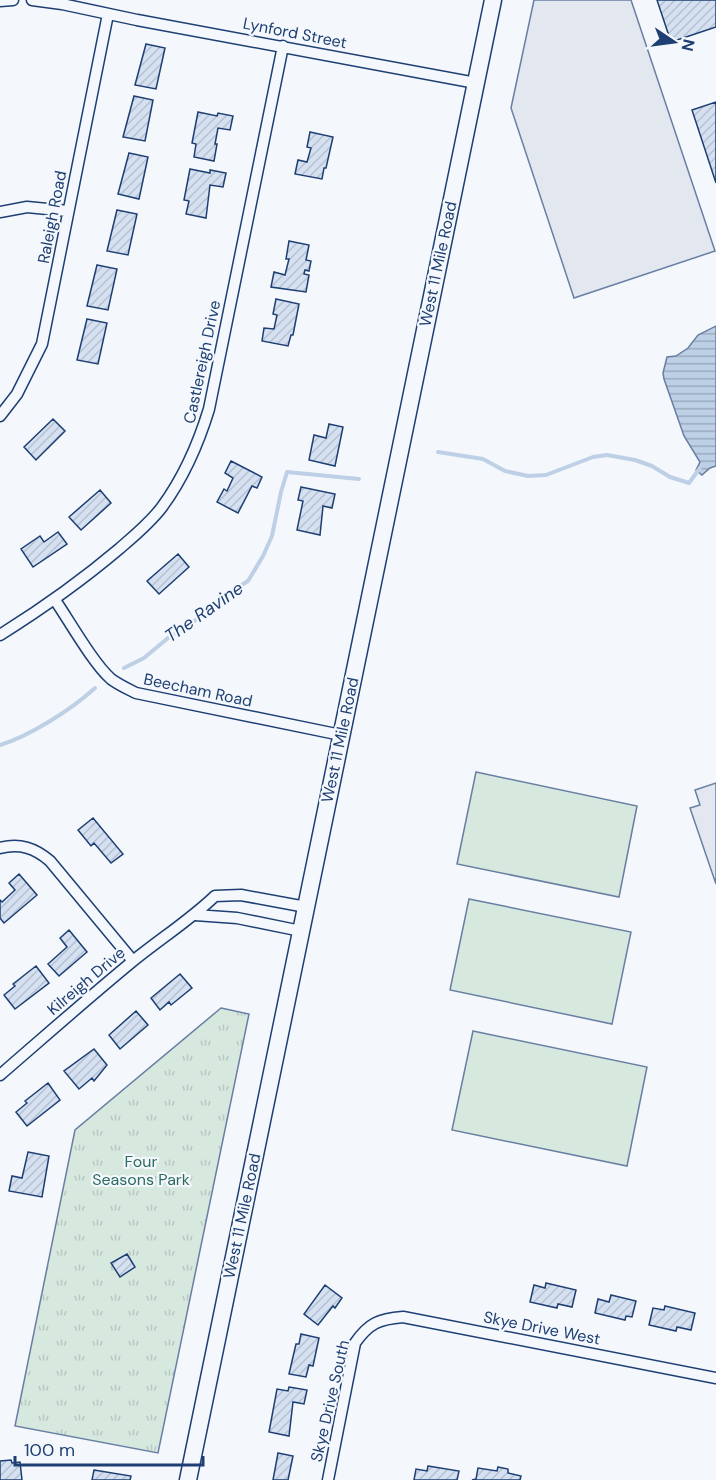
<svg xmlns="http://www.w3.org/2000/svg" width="716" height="1480" font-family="'DM Sans',sans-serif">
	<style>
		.grass { fill: #d7e8df; stroke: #687fa3; stroke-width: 1.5 }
		.park { fill: url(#park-tufts); stroke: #687fa3; stroke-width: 1.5 }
		.parking { fill: #e3e8f0; stroke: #687fa3; stroke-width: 1.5 }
		.water { fill: url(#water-rules); stroke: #687fa3; stroke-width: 1.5 }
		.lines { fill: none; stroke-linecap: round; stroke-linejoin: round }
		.stream { stroke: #bed0e5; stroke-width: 4 }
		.building { fill: url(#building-hatch); stroke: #1d3f73; stroke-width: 1.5 }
		.street-casing { stroke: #1d3f73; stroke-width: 13 }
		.secondary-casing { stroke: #1d3f73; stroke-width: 19 }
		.street { stroke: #f4f7fb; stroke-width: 10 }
		.secondary { stroke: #f4f7fb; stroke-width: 16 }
		.labels { text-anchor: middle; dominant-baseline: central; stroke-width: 4.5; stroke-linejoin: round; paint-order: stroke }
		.street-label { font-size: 16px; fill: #1d3f73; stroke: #f4f7fb }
		.park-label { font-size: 16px; fill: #2c6c60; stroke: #f4f7fb }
		.water-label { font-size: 18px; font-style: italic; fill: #1d3f73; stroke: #f4f7fb }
	</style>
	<defs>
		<pattern id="park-tufts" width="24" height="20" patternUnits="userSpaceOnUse" patternTransform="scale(1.5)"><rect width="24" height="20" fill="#d7e8df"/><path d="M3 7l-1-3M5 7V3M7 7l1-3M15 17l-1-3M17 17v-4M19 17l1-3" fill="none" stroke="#b8c8c3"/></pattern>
		<pattern id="water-rules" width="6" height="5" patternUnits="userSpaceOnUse" patternTransform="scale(1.5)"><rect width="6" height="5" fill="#bed0e5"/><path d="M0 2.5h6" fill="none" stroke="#9aaabe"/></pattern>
		<pattern id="building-hatch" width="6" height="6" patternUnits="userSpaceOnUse" patternTransform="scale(1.5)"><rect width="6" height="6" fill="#d5e0f0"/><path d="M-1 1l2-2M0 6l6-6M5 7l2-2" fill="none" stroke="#b6c1d1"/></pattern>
	</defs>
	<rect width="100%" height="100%" fill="#f4f7fb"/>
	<path class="grass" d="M476 772 637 806 619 897 457 864Z
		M469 899 631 932 612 1024 450 990Z
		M473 1031 647 1067 627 1166 452 1130Z"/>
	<path class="park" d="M221 1008 249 1014 158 1453 15 1426 75 1130Z"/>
	<path class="parking" d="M534 0H631L715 251 574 298 511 108Z
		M716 783V884L690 808 700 805 695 790Z"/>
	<path class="water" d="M716 326V466L710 468 702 475 696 470 700 462 684 436 664 379 663 373 667 357 676 356 688 348 698 335Z"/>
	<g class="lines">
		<path class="stream" d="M438 452 483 459 505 471 528 476 546 475 593 457 607 455 635 460 652 466 670 477 689 483 700 468
			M124 668 144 658 168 638 192 623 226 595 248 581 263 556 272 536 281 492 287 472 359 479
			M0 745C30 736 72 709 95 688"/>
	</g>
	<path class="building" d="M657 0H716V27L671 42Z
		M146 44 165 48 156 89 135 85Z
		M134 96 153 100 145 141 123 137Z
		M716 102V183L692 110Z
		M198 112 217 116 218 113 233 116 230 130 218 128 215 144H217L214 161 194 157 196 144 192 143Z
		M310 132 333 137 326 168H324L322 179 295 174 298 160 307 162 311 148 307 147Z
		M129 153 148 157 139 199 118 194Z
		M190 169 210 173V170L226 173 223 187 210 185 206 218 186 214 189 201 184 200Z
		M117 210 137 214 128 255 107 251Z
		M289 241 309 245 306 260 311 261 309 271 305 270 304 274 309 275 306 292 271 287 274 272 285 275 289 259H286Z
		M97 265 117 269 108 310 87 306Z
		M276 299 299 304 293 335H291L288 346 262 341 264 328 274 329 277 315 273 314Z
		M87 319 107 323 98 364 77 360Z
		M53 419 65 431 36 460 24 447Z
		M329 424 343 427 335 466 309 460 314 435 326 438Z
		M231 461 262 477 257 488 252 486 238 513 217 502 224 489 227 491 233 478 225 473Z
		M301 487 335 494 332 508 323 506 320 535 297 530 303 501 298 500Z
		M100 490 111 503 81 530 69 517Z
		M58 532 67 544 33 567 21 549 40 536 44 542Z
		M178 554 189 567 159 594 147 581Z
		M93 818 123 854 111 863 94 843 91 846 78 830Z
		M19 874 37 895 4 923 0 918V900L2 902 15 890 9 883Z
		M69 930 87 952 59 976 48 964 67 947 60 938Z
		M36 966 49 983 15 1009 4 995 15 986 13 984Z
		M180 974 192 988 171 1005 169 1002 160 1010 151 998Z
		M136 1011 148 1025 120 1049 109 1035Z
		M94 1049 107 1065 94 1081 92 1078 79 1089 64 1071Z
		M48 1083 60 1100 27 1126 16 1112 27 1103 25 1101Z
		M28 1152 49 1156 42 1197 9 1191 12 1176 22 1178Z
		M127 1254 135 1267 120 1277 111 1263Z
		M546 1283 576 1290 572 1307 558 1304 557 1308 530 1302 534 1285 545 1288Z
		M325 1285 342 1298 335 1308 333 1306 318 1325 304 1314Z
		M611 1295 636 1301 632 1317 626 1316 625 1320 595 1313 598 1299 609 1302Z
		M665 1306 695 1313 691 1330 677 1327 676 1331 649 1325 653 1308 664 1310Z
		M301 1334 319 1338 313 1366 309 1365 306 1377 289 1374 296 1344H299Z
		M289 1387 307 1390 304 1404 293 1402 289 1436 269 1432 277 1389 288 1391Z
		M278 1453 293 1456 288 1480H273Z
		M11 1460 12 1463 20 1462 22 1480H0V1461Z
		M428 1466 459 1471 457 1480H414L416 1469 427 1471Z
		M498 1467 508 1469V1473L521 1476 520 1480H472L476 1479 478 1468 497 1471Z
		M94 1470 131 1476 130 1480H92Z"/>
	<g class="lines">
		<defs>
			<path id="street" d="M32 0 62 4 137 20 476 83
				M0 1 13 0
				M0 212 27 207 68 211
				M0 416 17 394 42 344 108 14
				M55 600C70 622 93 663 111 679 119 685 128 689 136 693L341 735
				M0 635C43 608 80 582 119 549 134 536 150 523 162 507 184 477 198 445 209 409L283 46
				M0 848C20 843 35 848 50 861L133 961
				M195 915 237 918 301 931
				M0 1075C44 1037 88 998 133 961 160 939 190 920 215 896L241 895 306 907
				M328 1480 355 1343C369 1323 379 1319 403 1317L716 1378"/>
			<path id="secondary" d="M188 1480 493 0"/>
		</defs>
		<use href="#street" class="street-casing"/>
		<use href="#secondary" class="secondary-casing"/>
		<use href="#street" class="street"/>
		<use href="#secondary" class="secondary"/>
	</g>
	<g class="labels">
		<g class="street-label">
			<text transform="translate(295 33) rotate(11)">Lynford Street</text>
			<text transform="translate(52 217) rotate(-79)">Raleigh Road</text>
			<text transform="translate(438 264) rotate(-78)">West 11 Mile Road</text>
			<text transform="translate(202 362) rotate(-78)">Castlereigh Drive</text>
			<text transform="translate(198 690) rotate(12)">Beecham Road</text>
			<text transform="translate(340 740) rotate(-78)">West 11 Mile Road</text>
			<text transform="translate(86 981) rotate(-40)">Kilreigh Drive</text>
			<text transform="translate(242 1216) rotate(-78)">West 11 Mile Road</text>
			<text transform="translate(542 1328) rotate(11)">Skye Drive West</text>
			<text transform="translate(330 1401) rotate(-77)">Skye Drive South</text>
		</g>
		<g class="park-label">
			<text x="141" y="1161">Four<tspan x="141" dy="18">Seasons Park</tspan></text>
		</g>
		<g class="water-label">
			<text transform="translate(204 612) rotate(-35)">The Ravine</text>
		</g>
	</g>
	<g transform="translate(674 42) rotate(103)" stroke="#f4f7fb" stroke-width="4.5" paint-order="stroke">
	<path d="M0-4.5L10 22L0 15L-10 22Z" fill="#1d3f73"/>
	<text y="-9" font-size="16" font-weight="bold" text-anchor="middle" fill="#1d3f73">N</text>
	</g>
	<path d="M15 1456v9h188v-9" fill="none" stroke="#1d3f73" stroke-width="3"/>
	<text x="24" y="1456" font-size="18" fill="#1d3f73" stroke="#f4f7fb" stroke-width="4.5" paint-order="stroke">100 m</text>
</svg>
